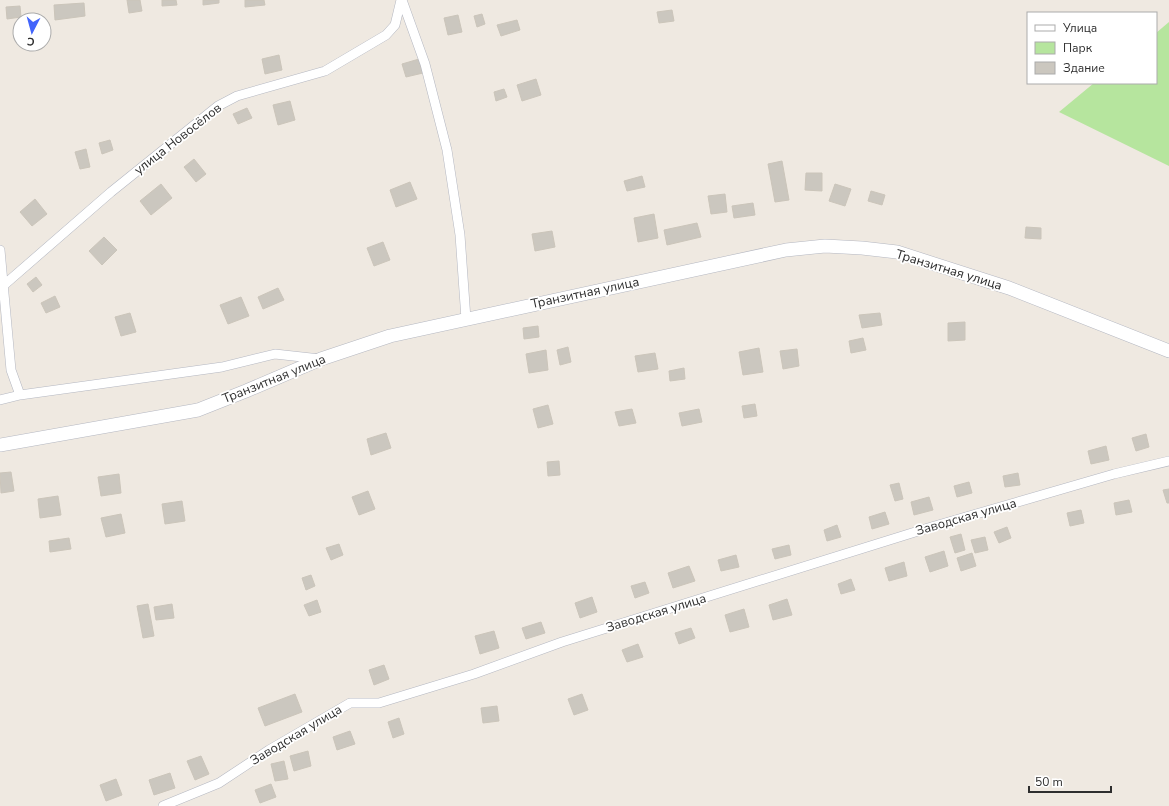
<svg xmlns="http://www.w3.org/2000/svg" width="1169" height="806" font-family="'Nunito Sans',sans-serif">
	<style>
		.green { fill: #b6e59e }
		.building { fill: #cbc7bf; stroke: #cbc5ba }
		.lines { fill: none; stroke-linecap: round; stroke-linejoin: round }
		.minor-casing { stroke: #b4b7c1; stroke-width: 10 }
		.secondary-casing { stroke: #b4b7c1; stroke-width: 14 }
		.minor { stroke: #fff; stroke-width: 9 }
		.secondary { stroke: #fff; stroke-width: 13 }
		.labels { text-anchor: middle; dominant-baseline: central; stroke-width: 3.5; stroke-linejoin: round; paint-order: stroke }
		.street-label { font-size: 13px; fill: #2e2e2e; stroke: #fff }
	</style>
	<rect width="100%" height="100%" fill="#efe9e1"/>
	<path class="green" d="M1169 22V166L1059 112 1094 83H1156V33Z"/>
	<path class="building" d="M127 0H140L142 11 129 13Z
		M162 0H176L177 5 162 6Z
		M203 0H219V3L203 5Z
		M245 0H264L265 5 245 7Z
		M84 3 85 16 55 20 54 5Z
		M20 6 21 17 7 19 6 7Z
		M672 10 674 21 659 23 657 12Z
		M482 14 485 24 477 27 474 16Z
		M458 15 462 32 448 35 444 18Z
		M517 20 520 30 501 36 497 25Z
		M279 55 282 70 265 74 262 59Z
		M419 59 423 73 406 77 402 64Z
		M536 79 541 95 522 101 517 85Z
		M504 89 507 97 496 101 494 92Z
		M290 101 295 120 278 125 273 105Z
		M247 108 252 118 238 124 233 114Z
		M110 140 113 150 102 154 99 143Z
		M86 149 90 167 80 169 75 152Z
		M194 159 206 174 196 182 184 167Z
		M782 161 789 200 775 202 768 164Z
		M806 173H822V191L805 190Z
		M642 176 645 187 627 191 624 181Z
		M410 182 417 199 396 207 390 190Z
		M161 184 172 198 151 215 140 201Z
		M835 184 851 189 845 206 829 201Z
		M871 191 885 195 882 205 868 201Z
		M725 194 727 212 711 214 708 196Z
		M35 199 47 214 32 226 20 212Z
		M753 203 755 215 734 218 732 206Z
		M654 214 658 238 638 242 634 218Z
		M697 223 701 237 667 245 664 230Z
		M1026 227 1041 228V239L1025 238Z
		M552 231 555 247 535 251 532 234Z
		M104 237 117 250 102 265 89 251Z
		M383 242 390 260 374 266 367 248Z
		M36 277 42 285 33 292 27 284Z
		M278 288 284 300 263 309 258 297Z
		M55 296 60 307 46 313 41 303Z
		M241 297 249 316 228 324 220 305Z
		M130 313 136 332 121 336 115 317Z
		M880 313 882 325 862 328 859 315Z
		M965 322V340L948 341V323Z
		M538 326 539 337 524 339 523 328Z
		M863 338 866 350 851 353 849 341Z
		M568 347 571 362 560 365 557 350Z
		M759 348 763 372 743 375 739 352Z
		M797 349 799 366 783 369 780 351Z
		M546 350 548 370 529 373 526 354Z
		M655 353 658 369 638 372 635 356Z
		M684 368 685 379 670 381 669 371Z
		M755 404 757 416 744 418 742 406Z
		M548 405 553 424 538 428 533 409Z
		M632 409 636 423 619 426 615 412Z
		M699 409 702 422 682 426 679 413Z
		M386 433 391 448 371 455 367 439Z
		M1146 434 1149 447 1136 451 1132 438Z
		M1106 446 1109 460 1091 464 1088 451Z
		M559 461 560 475 548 476 547 462Z
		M11 472 14 491 1 493 0 473Z
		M1018 473 1020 485 1005 487 1003 476Z
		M119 474 121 493 101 496 98 477Z
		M969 482 972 493 957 497 954 486Z
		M899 483 903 499 895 501 890 485Z
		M1169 489V503H1167L1163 490Z
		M368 491 375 509 359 515 352 497Z
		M58 496 61 515 40 518 38 499Z
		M929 497 933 510 914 515 911 502Z
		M1129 500 1132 512 1116 515 1114 503Z
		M182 501 185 521 165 524 162 504Z
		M1081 510 1084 523 1070 526 1067 513Z
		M885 512 889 524 872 529 869 517Z
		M121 514 125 533 106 537 101 518Z
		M837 525 841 537 827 541 824 530Z
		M1007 527 1011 538 999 543 994 532Z
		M961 534 965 550 955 553 950 537Z
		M985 537 988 550 975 553 971 540Z
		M69 538 71 549 50 552 49 541Z
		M339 544 343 555 331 560 326 548Z
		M789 545 791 555 775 559 772 549Z
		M944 551 948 566 930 572 925 557Z
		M972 553 976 566 961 571 957 558Z
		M736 555 739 567 721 571 718 560Z
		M904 562 907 576 889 581 885 568Z
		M689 566 695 581 673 588 668 573Z
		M311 575 315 586 306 590 302 578Z
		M851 579 855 590 841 594 838 584Z
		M645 582 649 593 635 598 631 586Z
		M592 597 597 612 580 618 575 603Z
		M787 599 792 615 773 620 769 605Z
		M317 600 321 612 309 616 304 605Z
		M148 604 154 636 143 638 137 606Z
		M172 604 174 618 156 620 154 607Z
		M744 609 749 627 730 632 725 615Z
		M541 622 545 633 526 639 522 628Z
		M691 628 695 638 679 644 675 633Z
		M494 631 499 648 480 654 475 636Z
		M638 644 643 657 627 662 622 650Z
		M384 665 389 679 374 685 369 670Z
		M295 694 302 712 265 726 258 708Z
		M582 694 588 710 574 715 568 699Z
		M497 706 499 721 483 723 481 708Z
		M399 718 404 734 393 738 388 722Z
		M350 731 355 744 337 750 333 737Z
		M308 751 311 766 294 771 290 756Z
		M201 756 209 774 195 780 187 761Z
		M284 761 288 779 275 781 271 764Z
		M170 773 175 788 154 795 149 780Z
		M116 779 122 795 106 801 100 785Z
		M271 784 276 797 260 803 255 790Z"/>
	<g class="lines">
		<defs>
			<path id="minor" d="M402 0 425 64 447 150 460 235 466 319
				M0 250 11 370 20 395
				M4 285 111 192 218 106 237 96 325 71 386 35 395 25 401 0
				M0 400 20 395 222 367 275 354 320 359
				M163 806 219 783 269 750 350 703H379L474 674 562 642 928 528 1114 474 1169 461"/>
			<path id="secondary" d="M0 445 198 410 246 391 321 359 390 336 786 250 825 246 862 248 897 252 1009 288 1169 351"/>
		</defs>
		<use href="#minor" class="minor-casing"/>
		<use href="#secondary" class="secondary-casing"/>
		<use href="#minor" class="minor"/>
		<use href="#secondary" class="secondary"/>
	</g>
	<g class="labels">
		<g class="street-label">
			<text transform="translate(178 139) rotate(-38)">улица Новосёлов</text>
			<text transform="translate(949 270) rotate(17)">Транзитная улица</text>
			<text transform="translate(585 293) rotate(-12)">Транзитная улица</text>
			<text transform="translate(274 379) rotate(-22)">Транзитная улица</text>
			<text transform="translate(966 517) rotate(-16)">Заводская улица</text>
			<text transform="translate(656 613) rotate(-17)">Заводская улица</text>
			<text transform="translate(296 735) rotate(-31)">Заводская улица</text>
		</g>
	</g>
	<rect x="1027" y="12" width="130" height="72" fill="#ffffff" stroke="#ababab"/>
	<rect x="1035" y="25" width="20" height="6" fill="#ffffff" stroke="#ababab"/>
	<text x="1063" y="32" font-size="12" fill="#2e2e2e">Улица</text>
	<rect x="1035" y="42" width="20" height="12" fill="#b6e59e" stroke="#ababab"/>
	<text x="1063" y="52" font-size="12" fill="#2e2e2e">Парк</text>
	<rect x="1035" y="62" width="20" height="12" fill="#cbc7bf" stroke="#ababab"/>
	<text x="1063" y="72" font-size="12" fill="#2e2e2e">Здание</text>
	<g transform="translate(32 32) rotate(186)"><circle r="19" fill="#ffffff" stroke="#ababab"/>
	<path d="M0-3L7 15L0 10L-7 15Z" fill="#4264fb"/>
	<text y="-6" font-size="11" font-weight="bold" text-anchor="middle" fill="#2e2e2e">С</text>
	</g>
	<path d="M1029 786v6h82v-6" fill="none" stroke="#2e2e2e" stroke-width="2"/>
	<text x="1035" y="786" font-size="12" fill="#2e2e2e" stroke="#ffffff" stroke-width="3" paint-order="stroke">50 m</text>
</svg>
